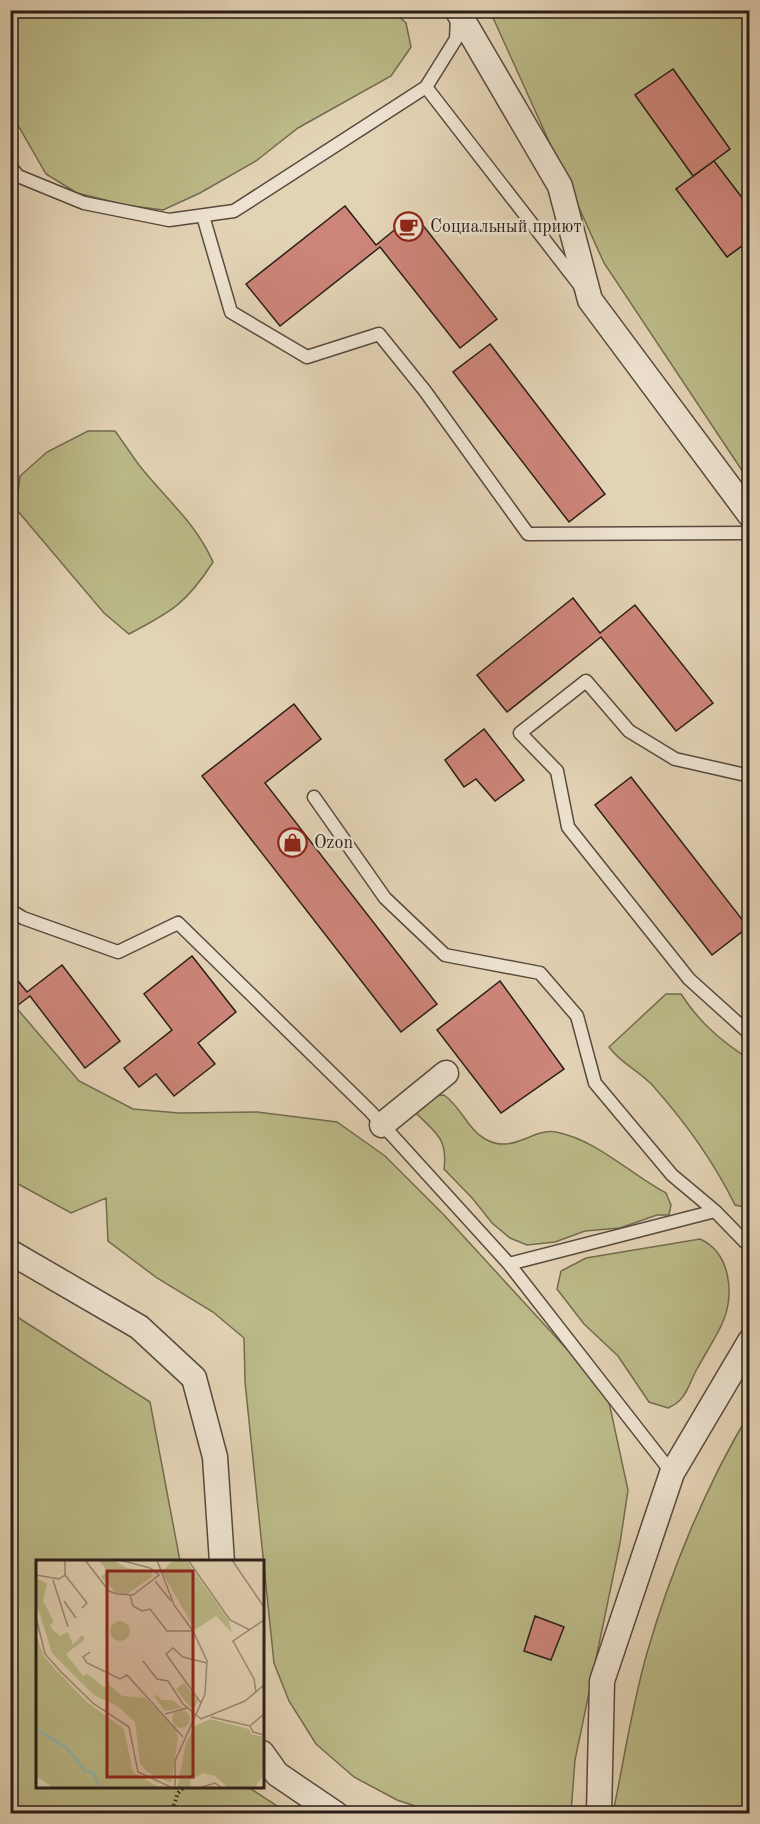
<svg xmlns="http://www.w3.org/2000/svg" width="760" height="1824" font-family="'Old Standard TT',serif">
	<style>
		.green { fill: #bbba88; stroke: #726c50; stroke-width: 1.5 }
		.building { fill: #cd8579; stroke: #291d18; stroke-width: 1.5 }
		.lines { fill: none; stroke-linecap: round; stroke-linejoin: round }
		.lane-casing { stroke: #584a3f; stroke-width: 15 }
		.street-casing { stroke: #584a3f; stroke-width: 27 }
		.path { stroke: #291d18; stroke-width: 4; stroke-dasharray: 1.5 3; stroke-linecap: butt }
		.lane { stroke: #ede2cf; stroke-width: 12 }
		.street { stroke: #ede2cf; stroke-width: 24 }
		.labels { text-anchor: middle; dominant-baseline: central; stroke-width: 5; stroke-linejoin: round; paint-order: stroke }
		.poi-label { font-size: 18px; fill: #291d18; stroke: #ede2cf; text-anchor: start }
		.inset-river { fill: none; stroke: #96b8a9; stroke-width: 3 }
		.inset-road { fill: none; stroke: #998a76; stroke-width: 1.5 }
		.view { fill: #8f2418; fill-opacity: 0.15; stroke: #8f2418; stroke-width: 3 }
		.inset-edge { fill: none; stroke: #291d18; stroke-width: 3 }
	</style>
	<rect width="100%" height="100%" fill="#e3d3b5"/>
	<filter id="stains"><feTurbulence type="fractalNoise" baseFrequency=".00333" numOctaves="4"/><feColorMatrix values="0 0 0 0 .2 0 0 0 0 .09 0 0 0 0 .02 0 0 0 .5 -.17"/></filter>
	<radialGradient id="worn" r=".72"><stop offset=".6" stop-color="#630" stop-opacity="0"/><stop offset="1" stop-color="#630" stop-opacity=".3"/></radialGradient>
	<path class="green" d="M10 11H393L406 23 411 47 391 76 298 128 256 161 200 193 163 210 126 205 77 193 46 174 11 113Z
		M490 11H749V481L604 263Z
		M88 431H115C123 442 131 454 139 465 165 498 196 523 213 562 187 603 171 612 129 634L104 613 16 509 20 476 47 452Z
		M666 994H681C699 1022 721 1041 749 1059V1208L735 1205C714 1162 685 1122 654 1087 640 1071 621 1064 609 1047Z
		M13 1004 79 1081 133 1109 179 1113 257 1112 337 1122 385 1156 444 1215 607 1393 628 1490 620 1543 575 1760 571 1813H436L397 1800 354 1777 316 1744 289 1701 274 1663 245 1382 244 1338 213 1312 157 1278 108 1241 106 1198 71 1213 11 1180 10 1005Z
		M444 1095C461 1107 467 1128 485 1139 513 1155 532 1128 556 1132 597 1140 630 1174 666 1193L671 1205 669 1215H657L620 1228 585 1231 555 1242 527 1245 510 1238 492 1223 473 1199 444 1169C448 1137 435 1133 414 1111L433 1096Z
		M700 1239C731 1253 735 1295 722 1324 715 1339 705 1354 697 1369 688 1385 687 1400 668 1408L649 1402 618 1356 584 1324 557 1289 561 1271 586 1258Z
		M11 1313 150 1402 180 1561 38 1562V1786L248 1787 288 1813H11Z
		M749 1414V1813H613C624 1760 632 1705 647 1653 670 1573 706 1485 749 1414Z"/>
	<path class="building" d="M673 69 730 149 693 176 635 95Z
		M714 161 750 208V240L727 257 676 189Z
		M345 206 376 245 414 214 497 319 460 348 380 247 280 326 246 284Z
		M490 344 605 494 569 522 453 372Z
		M573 598 600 633 635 605 713 703 676 731 601 637 507 712 477 675Z
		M294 704 321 739 265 783 437 1004 401 1032 202 776Z
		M484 729 524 780 495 801 476 779 464 787 445 760Z
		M631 777 748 927 712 955 595 805Z
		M192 956 236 1012 198 1043 215 1064 174 1096 156 1074 139 1087 124 1068 172 1030 144 994Z
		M62 965 120 1041 85 1068 30 996 10 1011V971L27 992Z
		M500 981 564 1069 501 1113 437 1030Z
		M535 1616 564 1627 551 1660 524 1651Z"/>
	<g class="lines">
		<defs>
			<path id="lane" d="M426 87 581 287
				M10 166 18 176 84 203 169 220 234 211 426 87 456 39 457 17
				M203 216 231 312 307 357 379 334 425 391 528 534 750 533
				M750 776 675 759 629 731 586 681 520 733 557 771 568 827 689 979 750 1034
				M314 797 385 898 445 955 540 973 577 1016 595 1083 672 1175 715 1211 750 1247
				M10 910 23 918 118 952 178 923 370 1111 509 1264 672 1473
				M509 1264 715 1211"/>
			<path id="street" d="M457 10 560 186 590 300 750 515
				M382 1125 446 1073
				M10 1252 139 1327 194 1378 215 1457 222 1562
				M262 1753 277 1774 336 1814
				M599 1814 602 1681 672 1473 750 1341"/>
		</defs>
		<use href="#lane" class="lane-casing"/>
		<use href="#street" class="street-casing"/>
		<path class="path" d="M171 1814 178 1793 185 1786"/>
		<use href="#lane" class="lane"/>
		<use href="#street" class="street"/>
	</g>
	<defs>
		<symbol id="cafe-ring" viewBox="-11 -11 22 22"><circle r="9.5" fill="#ede2cf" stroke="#8f2418" stroke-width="1.5"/><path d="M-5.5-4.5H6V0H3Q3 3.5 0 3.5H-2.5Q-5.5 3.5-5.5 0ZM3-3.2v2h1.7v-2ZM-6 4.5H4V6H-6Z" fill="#8f2418"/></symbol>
		<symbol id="shop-ring" viewBox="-11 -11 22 22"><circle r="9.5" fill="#ede2cf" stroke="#8f2418" stroke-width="1.5"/><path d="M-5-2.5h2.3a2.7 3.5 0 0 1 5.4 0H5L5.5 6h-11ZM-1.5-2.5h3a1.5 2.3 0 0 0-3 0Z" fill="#8f2418"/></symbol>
	</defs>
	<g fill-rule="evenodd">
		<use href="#cafe-ring" x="392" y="210" width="33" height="33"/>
		<use href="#shop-ring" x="276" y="826" width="33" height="33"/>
	</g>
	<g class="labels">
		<g class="poi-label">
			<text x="430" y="227">Социальный приют</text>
			<text x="314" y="843">Ozon</text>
		</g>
	</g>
	<g transform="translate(36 1560)">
		<rect width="228" height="228" fill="#e3d3b5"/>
		<path d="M62 0H77L91 8 115 11 117 16 90 35 80 33 65 17 72 11ZM137 0H150L193 61 196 73 180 56 159 70 126 12ZM1 18 11 24 7 41 18 62 14 65 17 70 24 76 32 72 37 85 46 75 49 79 30 94 47 116 51 114 68 127 72 124 86 136 109 138 140 168 142 179 135 223 111 212 104 203 99 162 83 147 58 135 16 93 0 42ZM74 71a10 10 0 1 1 20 0a10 10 0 1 1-20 0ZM0 74 7 95 18 108 52 143 88 169 97 212 124 228H18L0 216ZM148 123 162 141 159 147H154L140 129ZM121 135 126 140H137L147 148 129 151 118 136ZM136 159a9 9 0 1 1 18 0a9 9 0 1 1-18 0ZM174 159 213 169 215 174 228 177V215L219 228H193L179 216 167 213 154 220 155 228H141L150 183 159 166Z" fill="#bbba88"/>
		<path class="inset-river" d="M0 169 31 188 49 211 57 213 64 228"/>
		<path class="inset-road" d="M49 0 73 31 81 34 97 35 123 15 114 8 84 0M121 0 138 45 157 71 171 101 169 134 139 201V228M152 0 194 60 214 70M196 0 228 47M0 15 23 19 29 15V0M29 15 51 43 46 48M17 20 32 67M119 21 135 41M94 35 97 46 106 51 114 49 131 71H157M28 41 40 58M0 57 9 94 25 112 58 144 93 167 102 212 137 228M54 92 47 97 51 103 84 119 91 115 147 177M107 101 121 119 132 121 147 144 165 159 209 141 228 125M220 132 218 119 197 81 228 60M165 143 130 94 137 88 147 97 171 103M129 154 151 148M175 157 214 166 228 154M214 166 217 172 228 175M163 228 179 223 186 228"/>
		<path class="view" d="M71 11H157V217H71Z"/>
		<rect width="228" height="228" class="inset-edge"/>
	</g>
	<rect width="760" height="1824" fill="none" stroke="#e3d3b5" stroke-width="36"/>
	<rect x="12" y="12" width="736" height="1800" fill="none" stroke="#291d18" stroke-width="3"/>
	<rect x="18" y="18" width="724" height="1788" fill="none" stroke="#291d18" stroke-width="1.5"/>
	<rect width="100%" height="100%" filter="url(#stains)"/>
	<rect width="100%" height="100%" fill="url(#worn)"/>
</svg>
